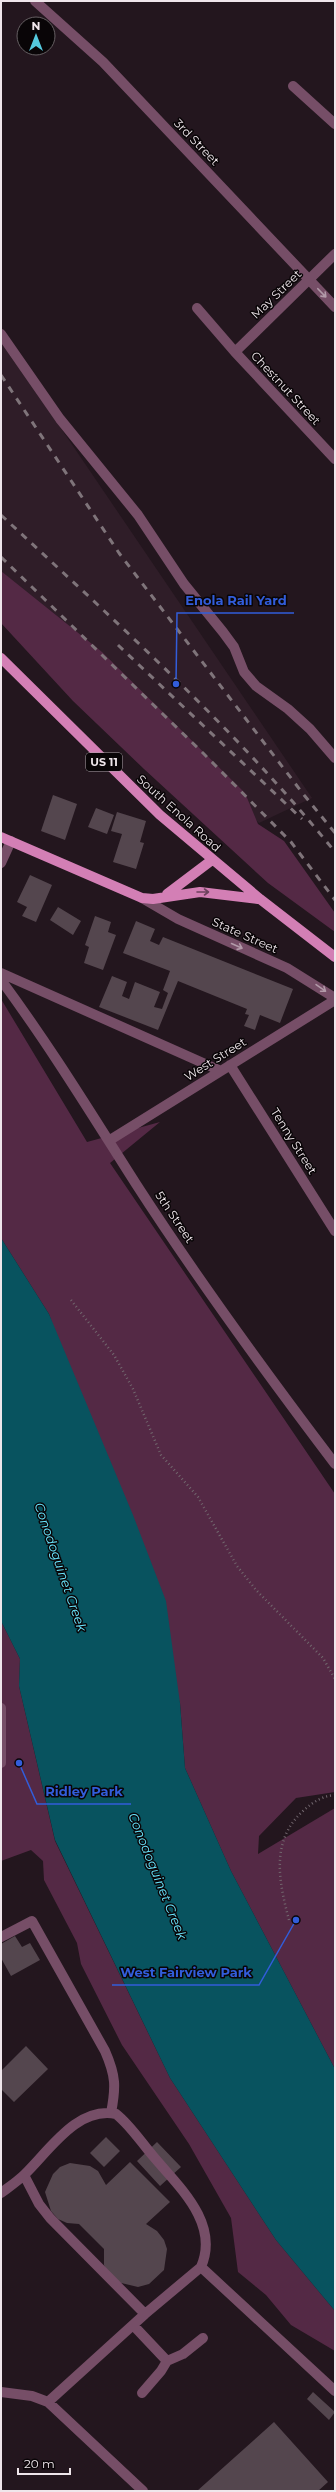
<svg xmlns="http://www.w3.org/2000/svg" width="336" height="2492" font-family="Montserrat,sans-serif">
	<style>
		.built { fill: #2f1d28 }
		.green { fill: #542945 }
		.water { fill: #08535f }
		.building { fill: #54464e }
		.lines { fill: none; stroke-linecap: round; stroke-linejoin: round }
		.path { stroke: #72676e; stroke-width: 2.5; stroke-dasharray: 1 3; stroke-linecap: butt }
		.minor { stroke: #764e67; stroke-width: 10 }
		.major { stroke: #d37fb5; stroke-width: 10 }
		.rail { stroke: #7f747a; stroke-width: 3; stroke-dasharray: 7 7; stroke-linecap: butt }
		.oneway { stroke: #b29aa9 }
		.oneway2 { stroke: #6e425e }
		.labels { text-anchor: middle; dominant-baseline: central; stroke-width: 3; stroke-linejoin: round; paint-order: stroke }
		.shield { fill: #090507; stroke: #aaa2a7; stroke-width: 1 }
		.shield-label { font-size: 11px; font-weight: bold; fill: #efe6eb }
		.street-label { font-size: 12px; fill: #efe6eb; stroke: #090507 }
		.water-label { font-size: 13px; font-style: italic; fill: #69e6fe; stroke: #090507 }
		.leader { fill: none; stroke: #325dda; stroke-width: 1.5 }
		.callout-dot { fill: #325dda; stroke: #090507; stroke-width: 1.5 }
		.callout-label { font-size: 13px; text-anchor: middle; font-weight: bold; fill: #325dda; stroke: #090507; stroke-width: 3; stroke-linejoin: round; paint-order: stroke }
	</style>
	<rect width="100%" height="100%" fill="#23161e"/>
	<path class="built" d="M1 340 312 798 259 823 1 571Z"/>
	<path class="green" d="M1 571 102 652 245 793 258 824 284 841 335 913V932L268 883 144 769 73 701 1 623Z
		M1 999 87 1142 160 1122 110 1163 335 1494V1792L296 1798 259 1836 258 1854 335 1808V2069L231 1871 185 1768 180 1703 49 1314 1 1238Z
		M1 1621 20 1659 19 1686 55 1841 170 2078 276 2240 335 2311V2351L291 2325 266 2295 238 2272 231 2218 189 2144 122 2045 81 1964 77 1943 44 1880 43 1861 31 1850 1 1861Z"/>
	<path class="water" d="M1 1238 49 1314 133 1515 166 1601 180 1703 185 1768 231 1871 335 2069V2311L276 2240 170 2078 55 1840 19 1686 20 1659 1 1621Z"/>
	<path class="building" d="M53 795 77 804 65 840 41 831Z
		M96 808 114 815 107 834 88 827Z
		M117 812 146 821 140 842 144 843 136 869 113 862 122 834 111 831Z
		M30 875 52 885 36 922 22 916 27 907 17 902Z
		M58 907 81 921 73 935 50 920Z
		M95 916 111 922 108 932 116 935 103 970 84 963 89 947 85 945Z
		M136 921 155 929 150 941 159 945 163 937 293 989 280 1023 260 1015 255 1030 244 1026 249 1015 245 1014 247 1009 178 981 158 1030 99 1007 112 976 127 982 122 996 129 999 135 982 160 992 154 1007 162 1009 168 993 163 990 170 971 123 953Z
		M15 1936 22 1947 30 1943 40 1960 11 1976 1 1958V1944Z
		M26 2046 48 2069 14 2102 1 2089V2071Z
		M106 2137 120 2151 104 2167 90 2153Z
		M157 2142 181 2167 160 2186 137 2161Z
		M130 2162 170 2202 146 2224 157 2231 164 2240 167 2249 164 2270 149 2284 138 2287 117 2282 109 2275 104 2265V2249L79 2224 67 2223 58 2219 51 2211 45 2192 53 2174 60 2167 70 2163 90 2166 98 2171 106 2185Z
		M313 2392 335 2412 329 2420 307 2399Z
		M274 2422 328 2482 318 2491H197Z"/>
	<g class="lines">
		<path class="path" d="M71 1300 114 1355 133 1389 161 1455 198 1497 237 1566 256 1590 323 1658 335 1679
			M289 1920C279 1882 270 1841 303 1811 313 1802 322 1796 335 1795"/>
		<path class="minor" d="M35 1 103 62 335 307
			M293 86 335 124
			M197 308 235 352 335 459
			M1 334 60 419 138 515 184 584 223 632 234 647 244 672 256 686 288 709 310 729 335 758
			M235 352 335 254
			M1 863 11 841
			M142 898 178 919 287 968 335 998
			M1 973 221 1071
			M1 980C50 1046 92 1115 136 1184 198 1280 266 1373 335 1464
			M230 1065 335 1231
			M110 1140 335 1000
			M1 1708V1763
			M1 1937 32 1921 105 2051C116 2076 116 2087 111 2113
			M24 2175 39 2204 50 2218 145 2314
			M1 2193C9 2187 18 2181 25 2174 49 2151 77 2106 116 2114 130 2125 141 2142 153 2156 179 2187 220 2223 201 2267L145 2314 48 2402
			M201 2267 335 2391
			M133 2325 167 2361
			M1 2392 32 2396 48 2402 143 2491
			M142 2393 161 2371 167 2361 183 2354 203 2338"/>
		<path class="major" d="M1 658 160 815 260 899 335 957
			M1 837 142 898 153 899 200 892 258 899
			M167 894 212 860"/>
		<path class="rail" d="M1 375 119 553 304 795 335 833
			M1 515C116 622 237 730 335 852
			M1 557 204 754 291 842 335 900
			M118 645 302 819"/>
	</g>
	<defs><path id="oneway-shaft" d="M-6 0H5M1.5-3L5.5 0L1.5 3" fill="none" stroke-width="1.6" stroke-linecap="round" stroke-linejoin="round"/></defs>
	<g class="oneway">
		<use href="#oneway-shaft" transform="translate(322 293) rotate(46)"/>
		<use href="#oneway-shaft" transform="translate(237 946) rotate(24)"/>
		<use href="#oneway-shaft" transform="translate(321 988) rotate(35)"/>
	</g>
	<use class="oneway2" href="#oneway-shaft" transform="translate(203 892)"/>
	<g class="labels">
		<rect class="shield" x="86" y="753" width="36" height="18" rx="3"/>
		<g class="shield-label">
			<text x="104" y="762">US 11</text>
		</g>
		<g class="street-label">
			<text transform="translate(197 142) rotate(46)">3rd Street</text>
			<text transform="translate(276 294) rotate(-44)">May Street</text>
			<text transform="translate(286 388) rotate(47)">Chestnut Street</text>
			<text transform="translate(179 813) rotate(42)">South Enola Road</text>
			<text transform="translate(245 935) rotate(24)">State Street</text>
			<text transform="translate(215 1059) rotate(-32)">West Street</text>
			<text transform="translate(294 1141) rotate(58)">Tenny Street</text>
			<text transform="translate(175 1217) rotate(56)">5th Street</text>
		</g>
		<g class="water-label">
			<text transform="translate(61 1567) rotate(71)">Conodoguinet Creek</text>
			<text transform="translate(158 1876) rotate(68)">Conodoguinet Creek</text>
		</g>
	</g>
	<path class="leader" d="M176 684L177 613H294M19 1763L37 1804H131M296 1920L259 1985H112"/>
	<g class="callout-dot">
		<circle cx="176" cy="684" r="4"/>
		<circle cx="19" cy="1763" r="4"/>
		<circle cx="296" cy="1920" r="4"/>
	</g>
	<g class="callout-label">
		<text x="236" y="605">Enola Rail Yard</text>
		<text x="84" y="1796">Ridley Park</text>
		<text x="186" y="1977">West Fairview Park</text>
	</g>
	<rect width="336" height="2492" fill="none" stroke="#efe6eb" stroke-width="4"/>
	<g transform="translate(36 36)"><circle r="19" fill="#090507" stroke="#655f62"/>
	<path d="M0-3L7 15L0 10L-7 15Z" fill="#55cadf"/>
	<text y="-6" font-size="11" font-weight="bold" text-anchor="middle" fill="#efe6eb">N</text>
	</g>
	<path d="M18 2468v6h52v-6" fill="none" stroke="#efe6eb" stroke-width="2"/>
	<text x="24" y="2468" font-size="12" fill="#efe6eb" stroke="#090507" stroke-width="3" paint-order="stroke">20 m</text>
</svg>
